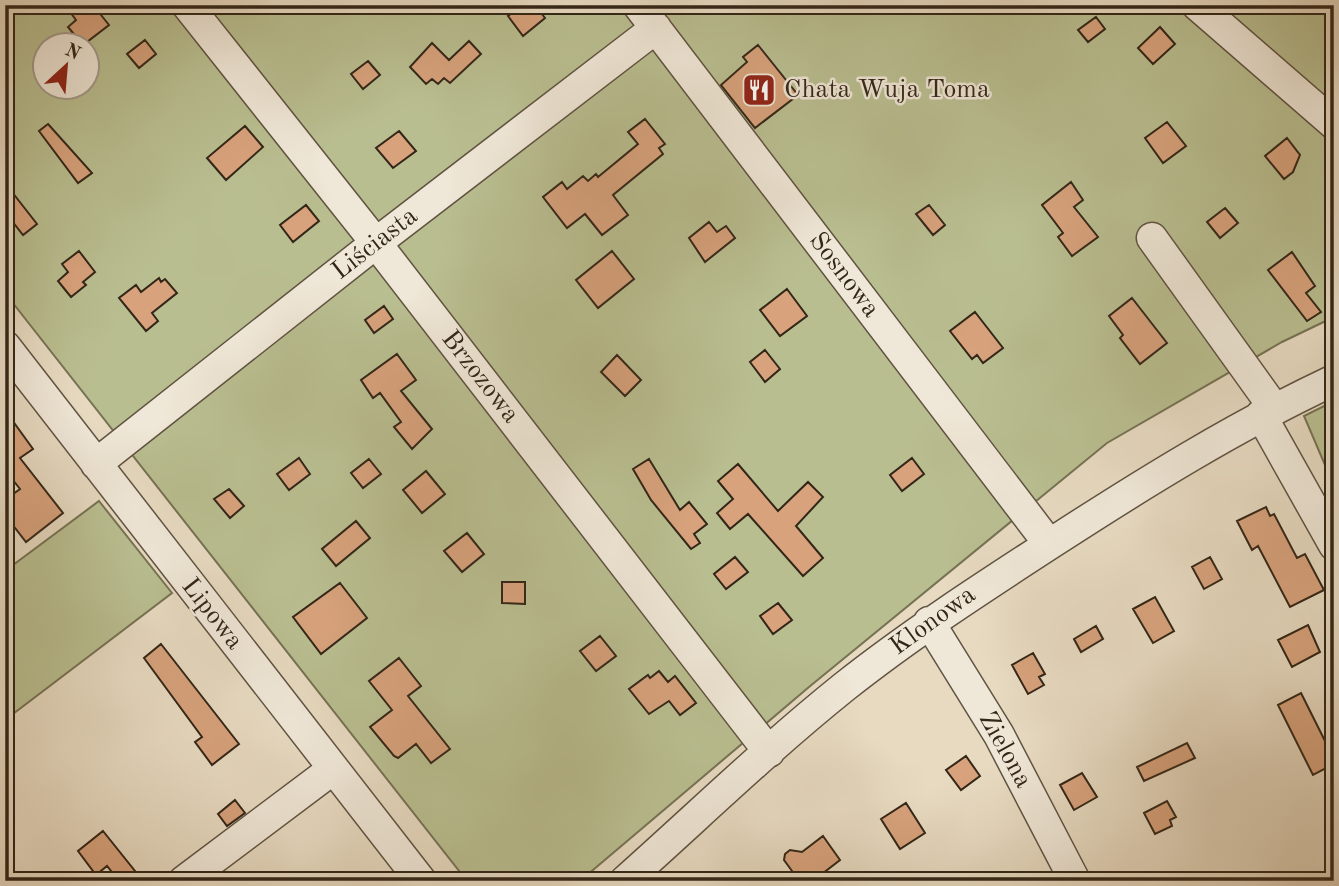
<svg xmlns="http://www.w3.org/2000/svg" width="1339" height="886" font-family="'Old Standard TT',serif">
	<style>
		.green { fill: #b9be90; stroke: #767254; stroke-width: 2; fill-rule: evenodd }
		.building { fill: #d7a27c; stroke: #332618; stroke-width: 2 }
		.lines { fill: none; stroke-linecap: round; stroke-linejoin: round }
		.minor-casing { stroke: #605342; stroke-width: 33 }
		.minor { stroke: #efe7d7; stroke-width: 30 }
		.labels { text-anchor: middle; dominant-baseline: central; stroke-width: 5; stroke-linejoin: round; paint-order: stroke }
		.poi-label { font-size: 26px; fill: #332618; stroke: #efe7d7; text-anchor: start }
		.street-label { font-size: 26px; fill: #332618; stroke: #efe7d7 }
	</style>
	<rect width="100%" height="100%" fill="#e7dac1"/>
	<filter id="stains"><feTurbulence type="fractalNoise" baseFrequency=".00286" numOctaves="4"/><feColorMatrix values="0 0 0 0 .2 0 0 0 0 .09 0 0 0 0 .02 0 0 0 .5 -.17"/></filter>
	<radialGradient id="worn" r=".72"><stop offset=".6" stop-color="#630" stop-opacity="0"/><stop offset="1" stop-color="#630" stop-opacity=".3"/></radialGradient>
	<path class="green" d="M5 5H1334V317L1282 342 1107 443 809 687 580 881H467L5 293ZM46 46H88V88H46Z
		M1334 401V486L1304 416Z
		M99 501 172 593 5 720V571Z"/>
	<path class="building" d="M65 5H93L109 25 83 45 68 27 76 20Z
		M523 5H535L545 18 523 36 508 16Z
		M1096 17 1105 29 1088 42 1078 30Z
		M1160 27 1175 44 1153 64 1138 48Z
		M145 40 156 54 139 68 127 54Z
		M469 41 481 54 450 83 444 78 438 84 432 79 426 84 410 67 432 43 449 60Z
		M758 45 798 95 755 128 721 85 747 62 743 57Z
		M368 61 380 75 363 89 351 74Z
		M645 119 665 144 659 148 663 154 613 195 628 215 602 235 585 214 567 228 543 197 562 182 567 189 583 176 588 181 596 174 598 177 638 144 628 132Z
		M1167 122 1186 146 1163 163 1145 138Z
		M48 124 92 173 78 183 39 131Z
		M245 126 263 147 226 180 207 158Z
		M399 131 416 151 393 168 376 148Z
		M1287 138 1300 155 1293 172 1284 179 1265 156Z
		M1071 182 1083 200 1074 207 1098 237 1072 256 1058 237 1063 233 1042 205Z
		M5 183 37 224 23 235 5 212Z
		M306 205 319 221 293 242 280 225Z
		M929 205 945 225 933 235 916 214Z
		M1225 208 1238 223 1220 238 1207 222Z
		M709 222 717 232 726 226 735 238 705 262 689 238Z
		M79 251 95 272 83 282 86 285 71 297 58 281 68 272 62 264Z
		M612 251 634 279 598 308 576 280Z
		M1292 252 1315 286 1306 293 1321 312 1307 321 1268 270Z
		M159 278 161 282 165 279 177 293 152 313 158 321 146 331 119 298 136 285 141 292Z
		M787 289 807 316 780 336 760 310Z
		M1132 298 1167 343 1140 364 1120 338 1123 335 1109 316Z
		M384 306 393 319 374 333 365 320Z
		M975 312 1003 348 983 363 977 355 972 359 950 331Z
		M765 350 780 369 765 382 750 362Z
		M397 354 416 380 401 391 432 429 412 449 394 427 401 422 380 393 373 398 361 380Z
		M617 355 641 380 625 396 601 372Z
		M15 424 33 449 20 458 63 513 26 542 5 515V500L20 489 5 470V431Z
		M299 458 310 474 289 490 277 474Z
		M912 458 924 474 902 491 890 475Z
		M369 459 381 474 363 488 351 473Z
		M649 459 680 510 689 502 707 524 694 534 700 543 691 549 651 500 633 469Z
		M738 464 778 511 808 482 823 497 796 526 823 558 803 576 748 514 730 529 717 513 733 499 718 481Z
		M426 471 445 494 422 513 403 490Z
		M229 489 244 506 230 518 214 499Z
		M1266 507 1270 516 1274 514 1297 558 1305 554 1324 590 1290 607 1258 546 1252 550 1237 521Z
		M356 521 370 538 336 566 322 549Z
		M467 533 484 554 462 572 444 551Z
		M735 557 748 572 726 589 714 574Z
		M1210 557 1222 579 1204 589 1192 567Z
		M502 582H525V604L502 603Z
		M340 583 367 618 321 654 293 617Z
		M1155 597 1174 631 1153 643 1133 609Z
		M778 603 792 620 773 634 760 616Z
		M1308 625 1320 652 1292 667 1278 640Z
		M1096 626 1103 639 1081 652 1074 639Z
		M600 636 616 656 596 671 580 651Z
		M161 644 239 744 212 765 195 742 202 737 144 658Z
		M1033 653 1045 674 1039 677 1044 685 1028 694 1012 665Z
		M399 658 421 686 408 696 450 749 431 763 416 744 398 758 394 756 370 727 392 710 369 681Z
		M659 671 668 682 675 676 696 703 680 715 669 701 649 714 629 689 648 675 650 678Z
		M1301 693 1334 759V764L1313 775 1278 705Z
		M1187 743 1195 758 1144 781 1137 767Z
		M966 756 980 776 961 790 946 770Z
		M1082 773 1097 797 1074 810 1060 785Z
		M235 800 245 813 227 826 218 814Z
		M1167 801 1176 817 1170 820 1172 826 1155 834 1144 813Z
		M906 803 925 833 900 849 881 819Z
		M103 831 143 881H119L107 866 96 875 78 851Z
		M823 836 840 860 822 874 827 881H779L792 871 784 860 785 854 790 850 802 852Z"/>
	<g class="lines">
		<defs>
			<path id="minor" d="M187 5 376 243 769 752
				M638 5 1049 544
				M1197 5 1334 124
				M1152 238 1274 408
				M5 346 421 881
				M1261 415 1334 545
				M96 464 376 243 656 28
				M929 622 999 735 1075 881
				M184 881 333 769
				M625 881C698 816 768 748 844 687 911 634 982 588 1053 542 1144 483 1236 426 1334 380"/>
		</defs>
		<use href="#minor" class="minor-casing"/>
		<use href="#minor" class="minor"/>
	</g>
	<defs>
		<symbol id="restaurant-square" viewBox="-11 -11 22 22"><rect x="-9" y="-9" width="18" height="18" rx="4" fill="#8f2418" stroke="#efe7d7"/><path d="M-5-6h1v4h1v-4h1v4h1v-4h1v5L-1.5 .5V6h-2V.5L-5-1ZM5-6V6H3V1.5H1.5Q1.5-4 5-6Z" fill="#fff"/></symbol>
	</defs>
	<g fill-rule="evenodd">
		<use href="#restaurant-square" x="740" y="71" width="38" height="38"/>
	</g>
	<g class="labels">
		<g class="poi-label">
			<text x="784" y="90">Chata Wuja Toma</text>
		</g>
		<g class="street-label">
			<text transform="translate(375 244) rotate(-38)">Liściasta</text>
			<text transform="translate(844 275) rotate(53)">Sosnowa</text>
			<text transform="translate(480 377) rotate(52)">Brzozowa</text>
			<text transform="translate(212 614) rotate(52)">Lipowa</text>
			<text transform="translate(933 621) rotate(-36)">Klonowa</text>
			<text transform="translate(1005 750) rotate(61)">Zielona</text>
		</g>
	</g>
	<rect width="1339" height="886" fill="none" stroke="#e7dac1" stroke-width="28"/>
	<rect x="7" y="7" width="1325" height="872" fill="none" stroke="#332618" stroke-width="3.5"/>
	<rect x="14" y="14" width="1311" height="858" fill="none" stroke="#332618" stroke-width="2"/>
	<g transform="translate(66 66) rotate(26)"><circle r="33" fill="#efe7d7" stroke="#a49a8b" stroke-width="2"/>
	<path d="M0-5L12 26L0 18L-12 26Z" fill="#8f2418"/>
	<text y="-10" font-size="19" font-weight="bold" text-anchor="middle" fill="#332618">N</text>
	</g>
	<rect width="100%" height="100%" filter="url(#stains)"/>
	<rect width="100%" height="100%" fill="url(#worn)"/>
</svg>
